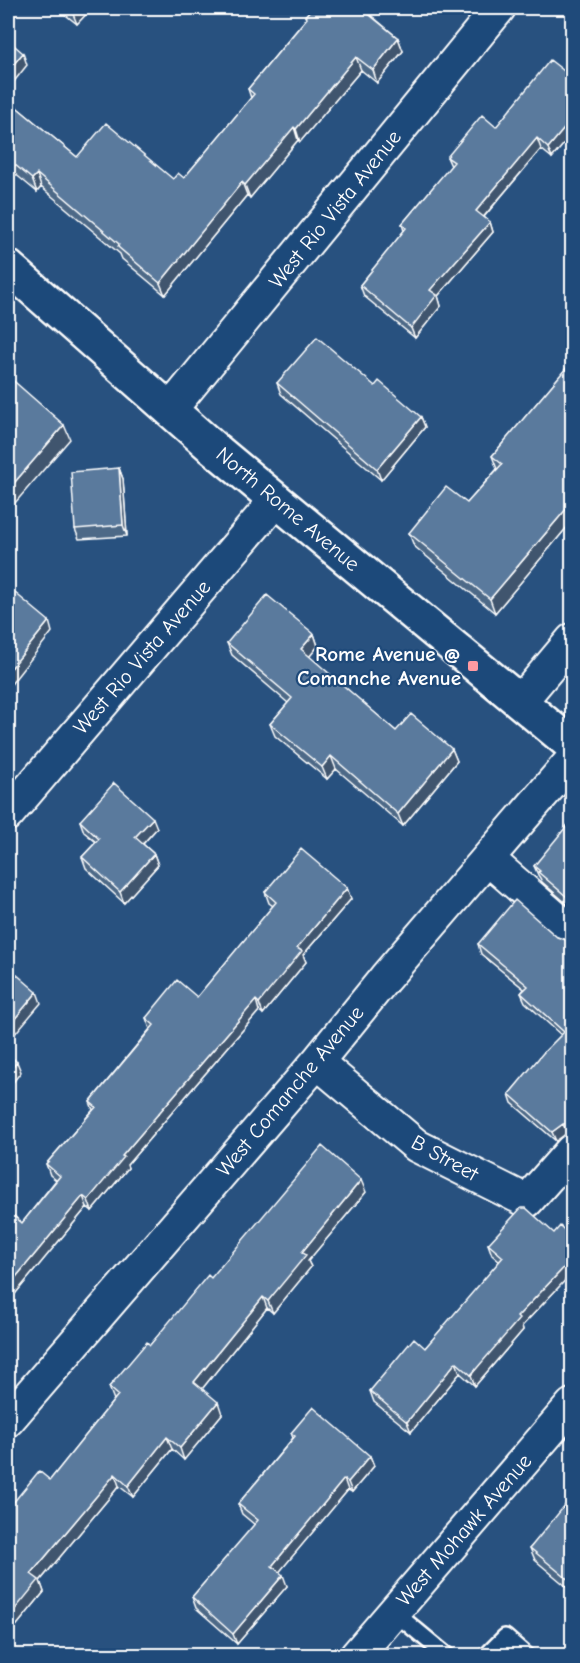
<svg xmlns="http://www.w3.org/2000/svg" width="580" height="1663" font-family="'Comic Neue',sans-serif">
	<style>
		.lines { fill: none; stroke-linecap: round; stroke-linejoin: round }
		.service-casing { stroke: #fff; stroke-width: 20 }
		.minor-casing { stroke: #fff; stroke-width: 36 }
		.tertiary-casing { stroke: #fff; stroke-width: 38 }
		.service { stroke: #1f4a7a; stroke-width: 15 }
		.minor { stroke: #1f4a7a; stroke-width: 32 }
		.tertiary { stroke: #1f4a7a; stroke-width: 33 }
		.wall { fill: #4d6987; stroke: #fff; stroke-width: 1.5 }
		.shaded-wall { fill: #3f556e; stroke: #fff; stroke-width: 1.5 }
		.building { fill: #5a7a9d; stroke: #fff; stroke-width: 1.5 }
		.poi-dot { fill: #ff9aa2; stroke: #1f4a7a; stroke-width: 2 }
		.labels { text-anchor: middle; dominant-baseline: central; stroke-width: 4.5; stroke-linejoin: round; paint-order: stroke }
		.street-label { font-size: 21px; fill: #fff; stroke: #1f4a7a }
		.poi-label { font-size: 21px; font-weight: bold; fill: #fff; stroke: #1f4a7a; text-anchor: end }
	</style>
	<rect width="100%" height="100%" fill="#28517f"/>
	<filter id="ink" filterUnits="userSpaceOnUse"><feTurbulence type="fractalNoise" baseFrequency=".0167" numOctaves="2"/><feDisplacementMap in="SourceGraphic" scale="12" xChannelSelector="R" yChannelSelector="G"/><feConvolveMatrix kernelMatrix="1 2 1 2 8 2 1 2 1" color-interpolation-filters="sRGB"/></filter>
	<g filter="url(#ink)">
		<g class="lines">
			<defs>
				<path id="service" d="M394 1612 447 1656
					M486 1656 505 1637 527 1656"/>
				<path id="minor" d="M170 410 499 8
					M520 702 572 640
					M8 814 276 500
					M488 859 572 932
					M317 1062 417 1146 527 1201 572 1150
					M8 1420 317 1062 385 978 572 760
					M356 1656 572 1405"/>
				<path id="tertiary" d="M8 267 211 446 572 745"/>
			</defs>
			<use href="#service" class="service-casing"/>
			<use href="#minor" class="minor-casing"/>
			<use href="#tertiary" class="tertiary-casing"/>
			<use href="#service" class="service"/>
			<use href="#minor" class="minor"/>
			<use href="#tertiary" class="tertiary"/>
		</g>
		<path class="wall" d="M57 8H92L77 24Z
			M312 8H369L366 11 398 38 403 51 377 83 361 70 300 142 298 140 250 198 247 195 165 295 122 259 120 254 41 187 37 192 8 168V100L77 157 173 179 184 178 251 98 248 89 306 19 305 16Z
			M573 78V133L552 158 541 149 484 217 490 222 493 232 438 296 441 306 415 338 364 296 360 285 404 231 402 224 451 166 447 157Z
			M573 360V520L495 613 414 546 409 533 467 503 497 469 492 456Z
			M277 383 375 386 421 417 425 427 381 480 281 394Z
			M119 468 123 479 127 536 79 539 75 529Z
			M314 634 318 646 309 657 396 731 452 749 457 761 403 826 336 769 327 779 275 736 270 724 288 703 232 655 227 643Z
			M80 821 157 828 143 844 154 854 158 865 124 903 86 868 82 857 96 842 84 832Z
			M573 824V909L542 882 540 878 538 875 534 866Z
			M347 888 351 899 303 955 306 962 273 1002 263 1014 259 1011 127 1165 128 1168 92 1211 87 1207 15 1294 10 1290 8 1293V1211L22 1223 56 1180 50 1175 46 1164 93 1110 90 1102 150 1029 146 1018 197 997 273 906 269 903 265 892Z
			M557 937 566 940H573V1133H567L556 1141 512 1103 509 1094 561 1035 525 1002 521 993 524 989 481 954 478 944Z
			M366 1192 308 1261 311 1267 273 1313 267 1308 202 1389 222 1414 184 1460 172 1449 133 1497 119 1486 40 1581 44 1592 8 1636V1509L50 1480 114 1400 109 1387 150 1345 211 1278Z
			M554 1233 573 1238V1272L522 1326 523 1330 475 1386 460 1373 411 1432 374 1402 370 1391 425 1348 500 1262 492 1255 488 1244Z
			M291 1433 370 1456 374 1466 352 1492 348 1490 279 1572 287 1586 237 1644 196 1608 192 1597 255 1525 242 1514 238 1504 293 1438Z
			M573 1510V1592L535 1560 530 1548Z"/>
		<path class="shaded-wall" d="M78 8H92L77 24 73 14Z
			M358 8H369L361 17Z
			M398 38 403 51 377 83 373 70Z
			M23 53 27 65 8 89V71Z
			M356 57 361 70 300 142 296 129Z
			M573 118V133L552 158 548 148Z
			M294 127 298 140 250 198 245 185Z
			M537 138 541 149 480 221 476 211Z
			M37 174 41 187 37 192 32 179Z
			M242 182 247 195 165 295 160 283Z
			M490 222 493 232 438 296 441 306 415 338 411 328 430 290Z
			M421 417 425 427 381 480 377 469Z
			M64 425 70 439 8 511V490Z
			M119 468 123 479 127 536 123 525Z
			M573 501V520L495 613 490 599Z
			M49 621 52 632 8 688V672Z
			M314 634 318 646 305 662 301 649Z
			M452 749 457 761 403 826 398 814Z
			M331 756 336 769 327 779 322 767Z
			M153 818 157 828 139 848 135 837Z
			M154 854 158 865 124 903 120 892Z
			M347 888 351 899 303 955 306 962 263 1014 259 1003 297 948Z
			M37 992 41 1003 8 1042V1027Z
			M256 1000 259 1011 127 1165 128 1168 92 1211 88 1200 122 1156Z
			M17 1062 21 1072 8 1089V1073Z
			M563 1124 567 1133 556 1141 552 1132Z
			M361 1180 366 1192 308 1261 311 1267 273 1313 268 1301 302 1252Z
			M83 1196 87 1207 15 1294 11 1283Z
			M573 1258V1272L522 1326 523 1330 475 1386 471 1375 517 1317Z
			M8 1282 10 1290 8 1293Z
			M263 1297 267 1308 198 1394 194 1382Z
			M456 1362 460 1373 411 1432 407 1422Z
			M218 1402 222 1414 184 1460 180 1448Z
			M167 1437 172 1449 133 1497 128 1486Z
			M370 1456 374 1466 352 1492 348 1482Z
			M115 1474 119 1486 40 1581 44 1592 8 1636V1618L31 1574Z
			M344 1479 348 1490 276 1576 272 1566Z
			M283 1575 287 1586 237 1644 233 1634Z
			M573 1577V1589L570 1581Z"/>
		<path class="building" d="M66 8H78L73 14Z
			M312 8H361L398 38 373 70 356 57 296 129 294 127 245 185 242 182 160 283 118 247 119 244 37 174 32 179 8 159V100L77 157 106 123 173 179 178 173 184 178 254 94 248 89 307 18 305 16Z
			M8 40 23 53 8 71Z
			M550 60 573 78V118L548 148 537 138 476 211 490 222 430 290 437 295 411 328 360 285 406 228 402 224 454 162 447 157 482 115 496 127Z
			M317 337 375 386 379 381 421 417 377 469 277 383Z
			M573 360V501L490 599 409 533 446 487 467 503 502 464 492 456Z
			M8 376 64 425 8 490Z
			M119 468 123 525 75 529 71 472Z
			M8 587 49 621 8 672Z
			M267 595 314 634 301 649 396 731 411 714 452 749 398 814 331 756 322 767 270 724 292 698 227 643Z
			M114 783 153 818 135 837 154 854 120 892 82 857 99 839 80 821Z
			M570 822 573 824V902L538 872 540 871 534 866Z
			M301 849 347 888 297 948 302 951 259 1003 256 1000 122 1156 124 1157 88 1200 83 1196 11 1283 8 1280V1211L22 1223 60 1176 46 1164 96 1107 90 1102 154 1025 146 1018 177 980 197 997 276 902 265 892Z
			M515 900 557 937 566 940H573V1123L563 1124 552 1132 509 1094 543 1053 564 1032 521 993 528 986 478 944Z
			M8 967 37 992 8 1027Z
			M8 1054 17 1062 8 1073Z
			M322 1146 361 1180 302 1252 306 1255 268 1301 263 1297 194 1382 218 1402 180 1448 167 1437 128 1486 115 1474 31 1574 39 1580 8 1618V1509L39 1471 50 1480 118 1395 109 1387 147 1342 150 1345 208 1275 211 1278Z
			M521 1208H526L554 1233 560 1226 573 1238V1258L517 1317 519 1319 471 1375 456 1362 407 1422 370 1391 414 1338 425 1348 503 1257 488 1244Z
			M313 1407 370 1456 348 1482 344 1479 272 1566 283 1575 233 1634 192 1597 258 1520 238 1504 295 1436 291 1433Z
			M566 1504 573 1510V1577L570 1581 530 1548Z"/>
	</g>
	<rect class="poi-dot" x="467" y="660" width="12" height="12" rx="3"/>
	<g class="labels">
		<g class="street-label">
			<text transform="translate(335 209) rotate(-51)">West Rio Vista Avenue</text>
			<text transform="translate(288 509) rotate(40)">North Rome Avenue</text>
			<text transform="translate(142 657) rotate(-49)">West Rio Vista Avenue</text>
			<text transform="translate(290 1091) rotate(-50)">West Comanche Avenue</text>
			<text transform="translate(445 1158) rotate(29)">B Street</text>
			<text transform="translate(464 1530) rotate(-49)">West Mohawk Avenue</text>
		</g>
		<g class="poi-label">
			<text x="461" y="654">Rome Avenue @<tspan x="461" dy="24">Comanche Avenue</tspan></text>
		</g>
	</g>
	<rect width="580" height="1663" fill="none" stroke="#1f4a7a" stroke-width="30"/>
	<rect x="15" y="15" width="550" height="1633" fill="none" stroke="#fff" stroke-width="2" filter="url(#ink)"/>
</svg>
